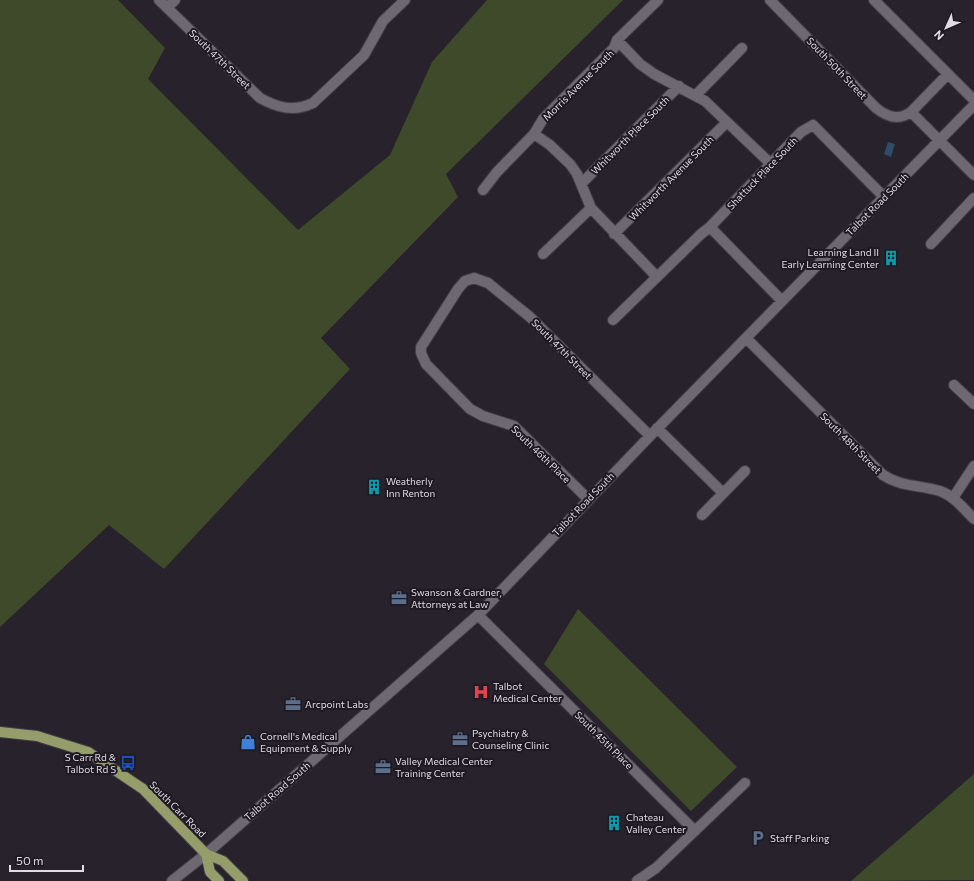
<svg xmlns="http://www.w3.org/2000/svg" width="974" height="881" font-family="Commissioner,sans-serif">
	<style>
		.green { fill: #3f4a2a }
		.water { fill: #2f4d69 }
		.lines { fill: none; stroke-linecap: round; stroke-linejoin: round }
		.minor-casing { stroke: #423e46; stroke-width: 12 }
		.major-casing { stroke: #423e46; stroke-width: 12 }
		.minor { stroke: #6e6873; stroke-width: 10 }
		.major { stroke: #959d6b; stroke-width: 10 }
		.labels { text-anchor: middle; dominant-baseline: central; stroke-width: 4; stroke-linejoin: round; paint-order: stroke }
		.street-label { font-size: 10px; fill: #dfdce3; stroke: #1e1922 }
		.poi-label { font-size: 10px; fill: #dfdce3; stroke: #1e1922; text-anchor: start }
	</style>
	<rect width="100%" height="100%" fill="#27222c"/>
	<path class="green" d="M0 0H118L165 48 148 79 298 230 390 155 432 62 487 0H623L446 174 458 197 321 338 350 369 164 569 109 525 0 627Z
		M578 609 737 767 691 811 544 664Z
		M974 774V880L851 881Z"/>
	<path class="water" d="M888 142 895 144 891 157 884 154Z"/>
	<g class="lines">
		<defs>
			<path id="minor" d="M159 0 260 98C278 108 294 112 313 103L364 55 383 21 405 0
				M770 0 876 108C887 117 898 121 911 112L948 74
				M874 0 974 100
				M167 8 175 0
				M617 40 640 64 654 74 705 101 771 164
				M696 95 742 48
				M911 112 974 175
				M534 134 550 145 570 164 577 174 591 208 657 277
				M581 184 679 86
				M483 190 497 172 534 134 543 119 614 48 617 40 658 0
				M710 227 782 301
				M614 234 727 122
				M931 244 974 198
				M543 254 591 208
				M613 320 701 234 710 227 801 132 813 125 884 197
				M746 338 883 475C901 487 920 485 940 491 954 496 964 509 974 519
				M954 385 974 404
				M657 428 723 493
				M953 498 974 466
				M588 499 514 426 483 416 470 409 426 364 421 353V347L458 289 465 281 474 278 488 283 530 317 650 436
				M702 515 745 471
				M478 615 695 831
				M172 881 206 854 478 615 650 436 974 105
				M637 881 656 868 745 783"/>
			<path id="major" d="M0 732 37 736 88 752 143 789 206 854 223 861 243 881
				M206 854 210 872 219 881"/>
		</defs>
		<use href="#minor" class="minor-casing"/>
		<use href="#major" class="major-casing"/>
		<use href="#minor" class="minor"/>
		<use href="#major" class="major"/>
	</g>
	<defs>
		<symbol id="building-bare" viewBox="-9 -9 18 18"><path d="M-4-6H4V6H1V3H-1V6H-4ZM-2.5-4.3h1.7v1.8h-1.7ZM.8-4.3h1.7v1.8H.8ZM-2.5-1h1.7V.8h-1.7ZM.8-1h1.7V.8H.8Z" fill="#0f9aa8" stroke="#1e1922" stroke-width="2.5" paint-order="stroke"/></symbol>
		<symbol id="office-bare" viewBox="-9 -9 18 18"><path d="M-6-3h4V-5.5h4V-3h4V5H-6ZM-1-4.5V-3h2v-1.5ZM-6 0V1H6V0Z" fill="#5c6f8a" stroke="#1e1922" stroke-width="2.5" paint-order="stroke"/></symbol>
		<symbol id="hospital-bare" viewBox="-9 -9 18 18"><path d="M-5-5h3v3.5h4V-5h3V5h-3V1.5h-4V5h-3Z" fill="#e0444e" stroke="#1e1922" stroke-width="2.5" paint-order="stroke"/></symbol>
		<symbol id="shop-bare" viewBox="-9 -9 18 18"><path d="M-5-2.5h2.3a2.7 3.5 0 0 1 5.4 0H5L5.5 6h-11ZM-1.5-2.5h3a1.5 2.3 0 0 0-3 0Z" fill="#3f7fe0" stroke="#1e1922" stroke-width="2.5" paint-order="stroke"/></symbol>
		<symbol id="bus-bare" viewBox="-9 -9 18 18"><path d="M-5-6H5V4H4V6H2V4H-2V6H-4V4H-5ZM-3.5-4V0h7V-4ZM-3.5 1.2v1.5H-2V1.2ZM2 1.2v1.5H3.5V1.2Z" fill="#1a4fb4" stroke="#1e1922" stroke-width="2.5" paint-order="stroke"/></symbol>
		<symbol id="parking-bare" viewBox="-9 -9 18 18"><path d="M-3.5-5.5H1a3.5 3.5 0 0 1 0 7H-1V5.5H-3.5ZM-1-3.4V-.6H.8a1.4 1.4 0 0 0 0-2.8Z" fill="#5c6f8a" stroke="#1e1922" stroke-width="2.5" paint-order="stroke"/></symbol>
	</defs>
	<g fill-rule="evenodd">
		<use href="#building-bare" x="880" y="247" width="22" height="22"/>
		<use href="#building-bare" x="363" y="476" width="22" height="22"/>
		<use href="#office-bare" x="388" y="587" width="22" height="22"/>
		<use href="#hospital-bare" x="470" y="681" width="22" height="22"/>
		<use href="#office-bare" x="282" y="693" width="22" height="22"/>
		<use href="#office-bare" x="449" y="728" width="22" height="22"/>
		<use href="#shop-bare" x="237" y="731" width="22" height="22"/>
		<use href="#bus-bare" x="117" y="752" width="22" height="22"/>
		<use href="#office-bare" x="372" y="756" width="22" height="22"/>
		<use href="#building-bare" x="603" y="812" width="22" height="22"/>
		<use href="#parking-bare" x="747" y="827" width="22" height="22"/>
	</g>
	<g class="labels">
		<g class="street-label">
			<text transform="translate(220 59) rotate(44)">South 47th Street</text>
			<text transform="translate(837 68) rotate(46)">South 50th Street</text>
			<text transform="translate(578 85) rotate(-45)">Morris Avenue South</text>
			<text transform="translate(630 135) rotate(-45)">Whitworth Place South</text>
			<text transform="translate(762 173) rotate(-46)">Shattuck Place South</text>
			<text transform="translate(671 178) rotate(-45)">Whitworth Avenue South</text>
			<text transform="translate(877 204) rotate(-45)">Talbot Road South</text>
			<text transform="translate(562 349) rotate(45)">South 47th Street</text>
			<text transform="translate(851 443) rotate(45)">South 48th Street</text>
			<text transform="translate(541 454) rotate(44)">South 46th Place</text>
			<text transform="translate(583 504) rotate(-46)">Talbot Road South</text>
			<text transform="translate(604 740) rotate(45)">South 45th Place</text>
			<text transform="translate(277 791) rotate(-41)">Talbot Road South</text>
			<text transform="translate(178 809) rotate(45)">South Carr Road</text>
		</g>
		<g class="poi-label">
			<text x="879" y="252" text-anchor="end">Learning Land II<tspan x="879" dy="12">Early Learning Center</tspan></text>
			<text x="386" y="481">Weatherly<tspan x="386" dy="12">Inn Renton</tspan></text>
			<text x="411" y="592">Swanson &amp; Gardner,<tspan x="411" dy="12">Attorneys at Law</tspan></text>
			<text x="493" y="686">Talbot<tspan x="493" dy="12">Medical Center</tspan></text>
			<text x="305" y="704">Arcpoint Labs</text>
			<text x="472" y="733">Psychiatry &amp;<tspan x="472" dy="12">Counseling Clinic</tspan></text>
			<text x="260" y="736">Cornell's Medical<tspan x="260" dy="12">Equipment &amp; Supply</tspan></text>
			<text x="116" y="757" text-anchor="end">S Carr Rd &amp;<tspan x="116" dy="12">Talbot Rd S</tspan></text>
			<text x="395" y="761">Valley Medical Center<tspan x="395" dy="12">Training Center</tspan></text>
			<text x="626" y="817">Chateau<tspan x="626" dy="12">Valley Center</tspan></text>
			<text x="770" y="838">Staff Parking</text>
		</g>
	</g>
	<g transform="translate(946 28) rotate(225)" stroke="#1e1922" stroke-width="3" paint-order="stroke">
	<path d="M0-3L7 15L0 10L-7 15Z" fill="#dfdce3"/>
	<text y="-6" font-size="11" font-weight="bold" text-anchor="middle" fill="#dfdce3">N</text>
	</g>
	<path d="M10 865v6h73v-6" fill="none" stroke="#dfdce3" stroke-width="2"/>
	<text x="16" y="865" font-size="12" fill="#dfdce3" stroke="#1e1922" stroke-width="3" paint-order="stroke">50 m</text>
</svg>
